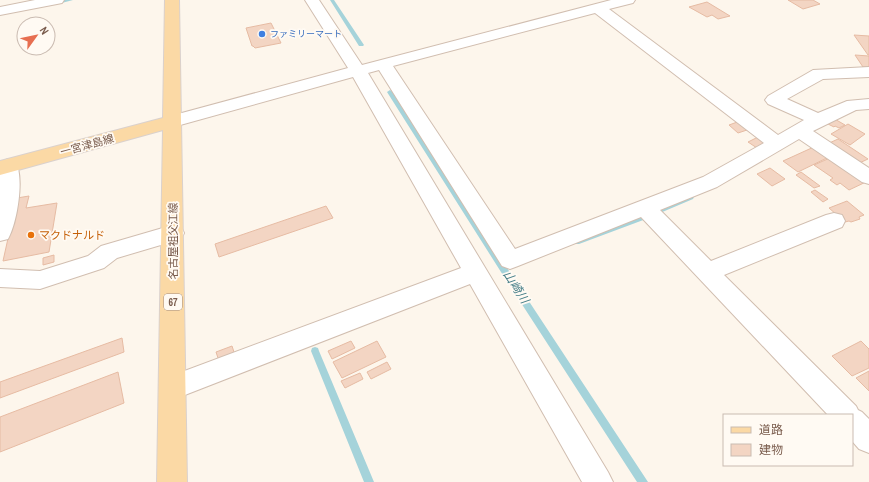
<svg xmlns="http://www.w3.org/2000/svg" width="869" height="482" font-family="'Archivo Narrow','Noto Sans JP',sans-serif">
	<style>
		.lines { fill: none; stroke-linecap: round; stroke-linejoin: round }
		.stream { fill: #a5d3da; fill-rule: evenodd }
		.building { fill: #f3d5c3; stroke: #e6bba3 }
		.minor-casing { stroke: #d1beb0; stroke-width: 2 }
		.major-casing { stroke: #dad1cd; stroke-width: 2 }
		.minor { fill: #fff; fill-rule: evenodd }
		.major { fill: #fbd9a5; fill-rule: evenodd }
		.shop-dot { fill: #3f7fe0; stroke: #fffaf3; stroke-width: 1.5 }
		.food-dot { fill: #e8710a; stroke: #fffaf3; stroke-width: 1.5 }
		.labels { text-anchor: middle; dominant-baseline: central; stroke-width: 3.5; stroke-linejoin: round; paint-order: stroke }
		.far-shop-label { font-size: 9px; fill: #366cbe; stroke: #fffaf3; text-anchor: start }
		.shield { fill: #fffaf3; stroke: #a28b7f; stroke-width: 1 }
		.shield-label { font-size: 10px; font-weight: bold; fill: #7a5c4d }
		.street-label { font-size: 11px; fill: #7a5c4d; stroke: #fffaf3 }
		.food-label { font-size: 11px; fill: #c56008; stroke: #fffaf3; text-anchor: start }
		.water-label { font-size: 12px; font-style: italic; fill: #437c86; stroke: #fffaf3 }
	</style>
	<rect width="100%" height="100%" fill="#fdf6ec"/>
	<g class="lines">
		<path class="stream" d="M65 0H73L54 5 52 4Z
			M330 0H334L364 45 363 46H359Z
			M390 90 393 92 507 268 648 482H637L501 272 387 92Z
			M689 195H693L694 197 693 199 660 213H658L655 211 656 209Z
			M642 215H644L647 217 646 219 579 244H575L573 242 575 240Z
			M315 347 318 348 319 351 374 482H364L311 351 312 348Z"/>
	</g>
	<path class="building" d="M788 0H813L820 4 803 9Z
		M707 2 730 16 718 19 712 15 707 17 689 7Z
		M271 23 281 43 255 48 253 46H252L246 28Z
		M854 35 869 36V55H868Z
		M855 55 869 56V67H863Z
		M833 118 845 125 839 128 835 126 834 127 826 123Z
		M740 121 750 129 738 133 729 125Z
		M848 124 865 134 850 145 831 134Z
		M758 137 767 142 757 148 748 142Z
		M838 139 868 159 855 165 825 145Z
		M816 146 831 156 798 172 783 161Z
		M832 157 868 181 849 190 840 183 837 185 830 180 833 178 814 165Z
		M770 168 785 179 772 186 757 174Z
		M801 172 820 186 814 188 796 175Z
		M815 190 828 199 823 202 811 192Z
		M29 196 26 208 57 203 49 252 3 261 17 198Z
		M847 201 864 215 859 217 860 219 851 222 849 221 845 222 829 208Z
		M326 206 333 218 219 257 215 244Z
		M54 255V262L43 265V258Z
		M122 338 124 352 0 398V382Z
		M351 341 355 348 332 359 328 351Z
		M377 341 386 357 342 378 333 362Z
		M861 341 869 349V368L852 376 832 356Z
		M232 346 235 355 219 361 216 352Z
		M387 362 391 369 371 379 367 372Z
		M869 371V391L856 378Z
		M118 372 124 403 0 452V417Z
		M360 373 363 379 345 388 341 381Z"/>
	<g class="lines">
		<defs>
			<path id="minor" d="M35 0H64L62 3 57 4 0 15V7Z
				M305 0H319L362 65 611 0H635L633 3 609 9 778 135 804 120 768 104 765 100 768 96 813 70 869 67V77L823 79 787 99 818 113 847 101 869 99V109L856 110 813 131 869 168V184L862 182 799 139 717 187 660 210 711 261 826 215 834 213 842 215 845 221 842 227 724 275 856 406 858 410 862 412 869 419V453L859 449 852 441V415H828L641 217 518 266 510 269 502 266 379 70 368 73 608 472 613 482H582L470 284 172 400 163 397 159 388 163 379 461 268 353 77 173 127 167 125 164 121 167 117 348 68ZM595 13 764 143 703 177 515 249 393 66Z
				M8 159 15 161C25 177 17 223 8 239L0 241V163Z
				M173 225 181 227 184 233 181 239 117 258 104 268 40 289 0 287V269L40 271 88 256 101 246Z"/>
			<path id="major" d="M165 0H179L187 482H157L163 130 0 175V161L163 118Z"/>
		</defs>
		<use href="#minor" class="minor-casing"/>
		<use href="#major" class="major-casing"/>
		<use href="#minor" class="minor"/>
		<use href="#major" class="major"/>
	</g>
	<circle class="shop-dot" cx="262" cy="34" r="4"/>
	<circle class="food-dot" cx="31" cy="235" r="4"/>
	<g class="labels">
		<g class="far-shop-label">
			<text x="270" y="34">ファミリーマート</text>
		</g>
		<rect class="shield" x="164" y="294" width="18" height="16" rx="3"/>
		<g class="shield-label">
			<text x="173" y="302">67</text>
		</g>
		<g class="street-label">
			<text transform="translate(87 145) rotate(-15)">一宮津島線</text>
			<text transform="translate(173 241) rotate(-90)">名古屋祖父江線</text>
		</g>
		<g class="food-label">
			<text x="39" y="235">マクドナルド</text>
		</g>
		<g class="water-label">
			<text transform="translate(516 287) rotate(57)">山崎川</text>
		</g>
	</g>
	<rect x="723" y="414" width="130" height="52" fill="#fffaf3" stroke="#cabbb1"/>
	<rect x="731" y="427" width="20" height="6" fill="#fbd9a5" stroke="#cabbb1"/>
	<text x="759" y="434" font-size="12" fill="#7a5c4d">道路</text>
	<rect x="731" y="444" width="20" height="12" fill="#f3d5c3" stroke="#cabbb1"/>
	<text x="759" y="454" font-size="12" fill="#7a5c4d">建物</text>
	<g transform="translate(36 36) rotate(57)"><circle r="19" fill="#fffaf3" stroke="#cabbb1"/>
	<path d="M0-3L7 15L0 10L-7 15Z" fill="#e76f51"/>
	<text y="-6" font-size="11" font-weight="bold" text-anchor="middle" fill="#7a5c4d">N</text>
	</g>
</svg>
